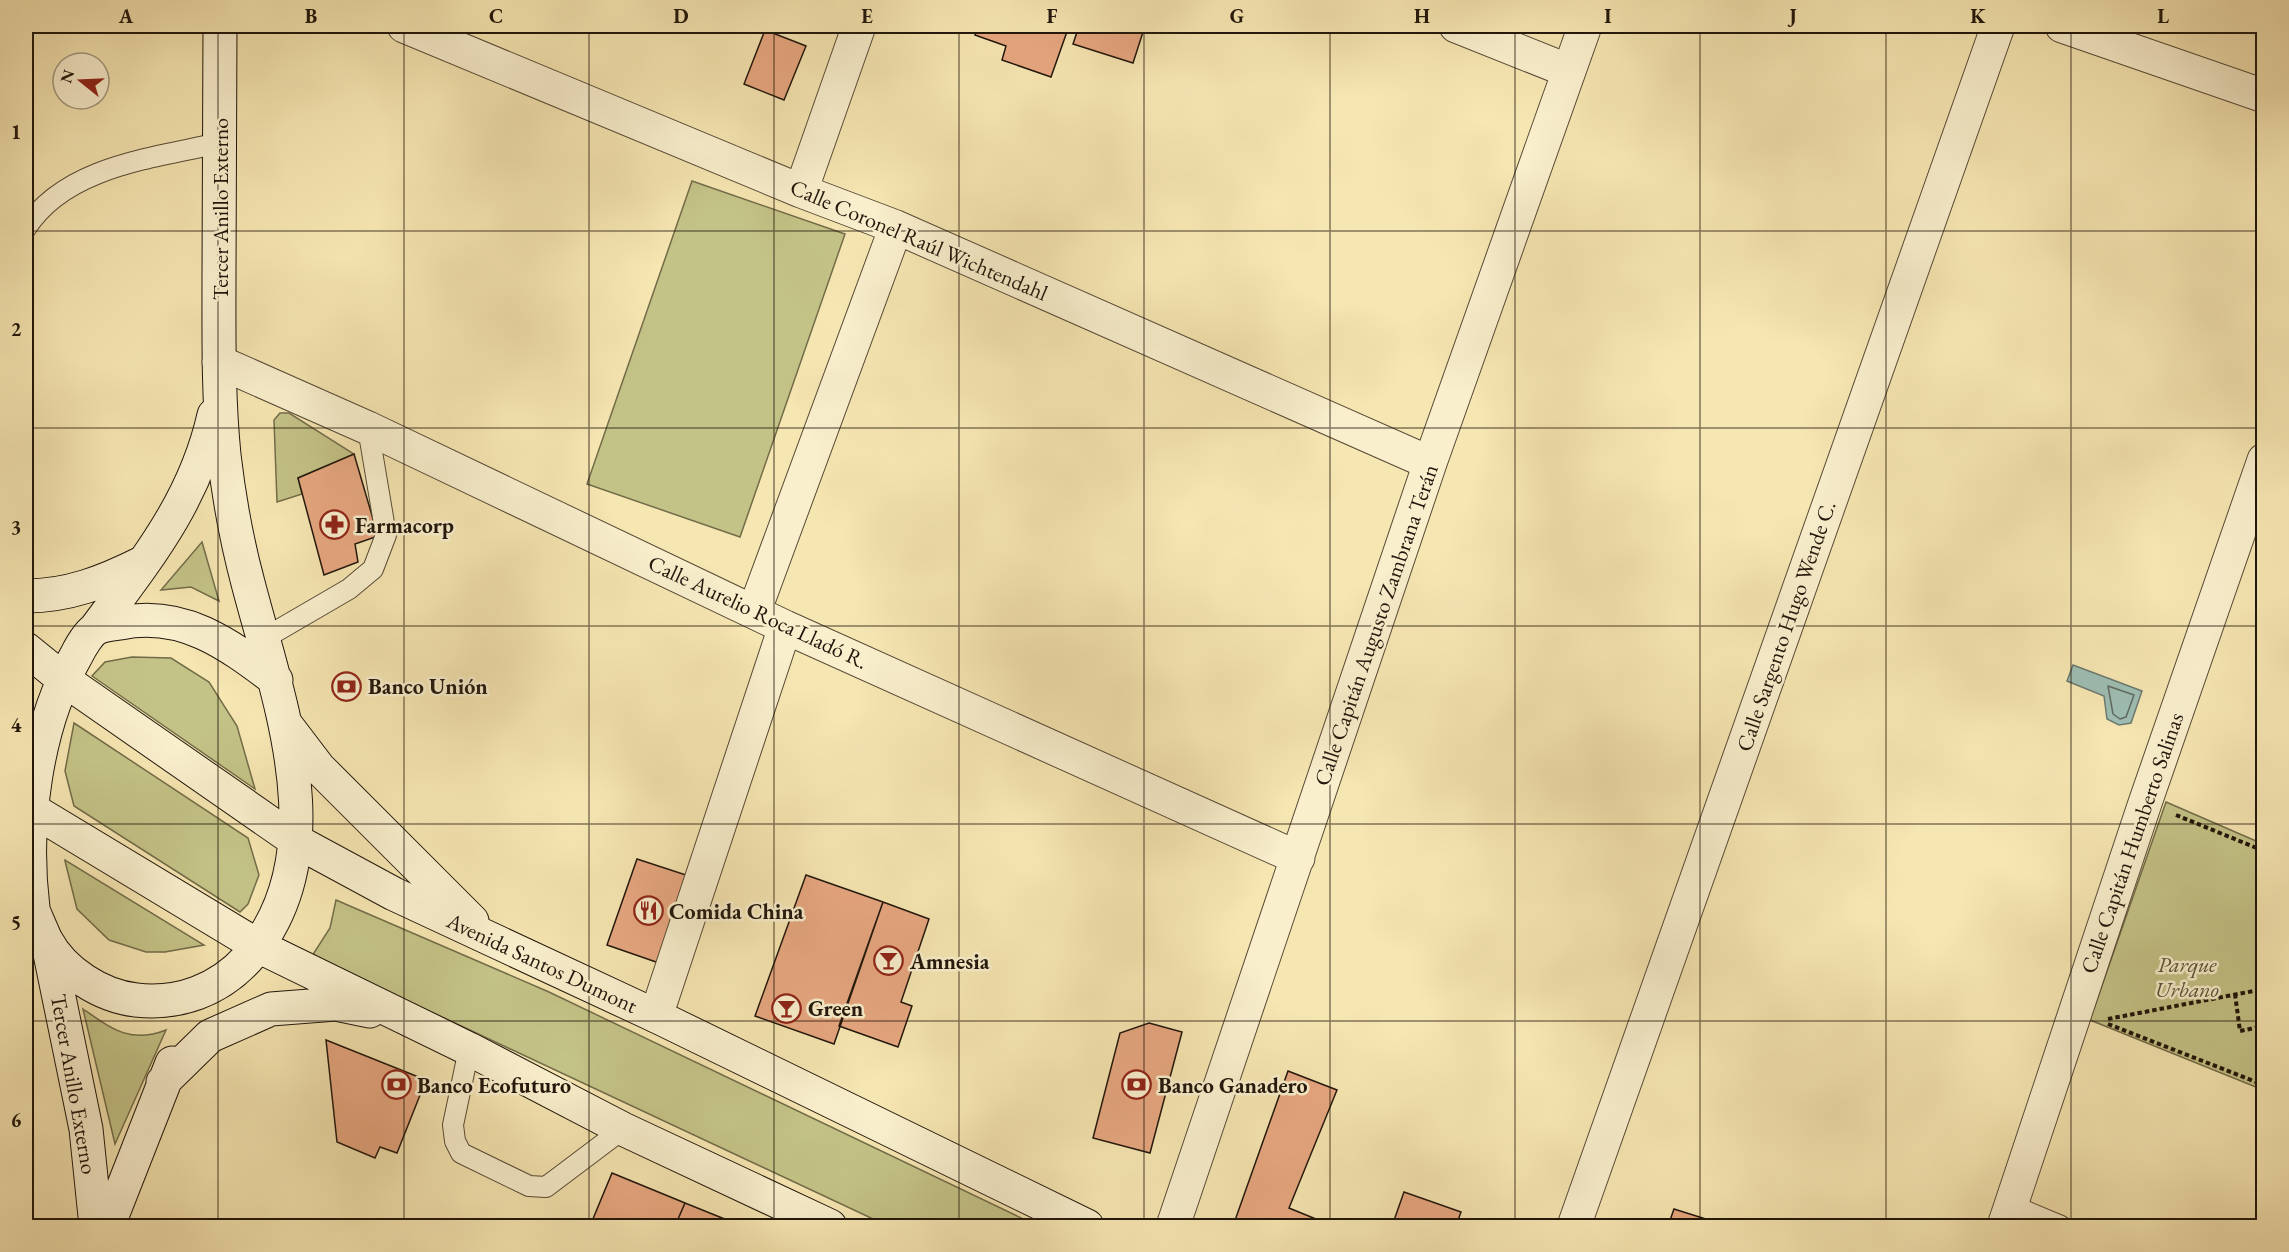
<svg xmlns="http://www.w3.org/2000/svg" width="2289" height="1252" font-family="'EB Garamond',serif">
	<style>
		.green { fill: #c4c387; stroke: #726c49; stroke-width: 1.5 }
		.water { fill: #9ebeb4; stroke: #6c7b70; stroke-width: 1.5 }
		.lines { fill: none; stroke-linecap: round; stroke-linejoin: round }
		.shore { stroke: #5f6a60; stroke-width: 1.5 }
		.building { fill: #e7a780; stroke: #20160b; stroke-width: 1.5 }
		.lane-casing { stroke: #564a35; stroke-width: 22 }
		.street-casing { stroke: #564a35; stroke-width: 35 }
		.secondary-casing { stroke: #20160b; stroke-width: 35 }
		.path { stroke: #20160b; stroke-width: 4; stroke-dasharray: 4.5 3; stroke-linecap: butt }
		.lane { stroke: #f9efcd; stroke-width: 20 }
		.street { stroke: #f9efcd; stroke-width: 33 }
		.secondary { stroke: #f9efcd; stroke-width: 33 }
		.grid { fill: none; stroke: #20160b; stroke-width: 1.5; stroke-opacity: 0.55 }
		.labels { text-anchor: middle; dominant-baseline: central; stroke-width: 5; stroke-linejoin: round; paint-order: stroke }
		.street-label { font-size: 22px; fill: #20160b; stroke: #f9efcd }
		.poi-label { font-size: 22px; font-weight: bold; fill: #20160b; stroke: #f9efcd; text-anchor: start }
		.park-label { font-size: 22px; font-style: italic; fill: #595336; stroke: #f9efcd }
		.neatline { fill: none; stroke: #20160b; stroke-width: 2 }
		.grid-label { font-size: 20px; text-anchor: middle; font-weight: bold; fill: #20160b }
	</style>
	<rect width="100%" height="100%" fill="#f6e6b2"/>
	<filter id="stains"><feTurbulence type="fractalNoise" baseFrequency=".00333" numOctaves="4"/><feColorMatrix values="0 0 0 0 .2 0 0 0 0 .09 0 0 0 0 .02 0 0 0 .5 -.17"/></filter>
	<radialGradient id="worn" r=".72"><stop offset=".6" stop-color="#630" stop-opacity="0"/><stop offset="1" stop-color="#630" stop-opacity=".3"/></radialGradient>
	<path class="green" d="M692 181 845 234 740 537 587 484Z
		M280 413H289L354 454 298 478 302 494 277 502 274 420Z
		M202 542 219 601 191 587 161 590Z
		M132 657 171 658 209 682 237 726 255 789 92 676 105 662Z
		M74 723 248 838 259 875 248 904 240 912 74 806 65 771Z
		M2166 802 2263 844V1090L2090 1020Z
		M65 861V860L204 945 165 952H146L109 940 77 909Z
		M336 900 549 992 1038 1226H888L312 956 330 928Z
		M83 1009C112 1029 131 1044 166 1030L115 1144Z"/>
	<path class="water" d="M2073 665 2142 691 2131 723 2119 725 2107 719 2104 696 2067 681Z"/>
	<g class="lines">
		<path class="shore" d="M2108 686 2134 695 2126 717 2120 719 2113 714Z"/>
	</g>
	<path class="building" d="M978 26H1069L1051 77 1002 60 1006 46 975 35Z
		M1079 26H1123L1143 32 1133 63 1073 44Z
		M765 30 806 46 784 100 744 84Z
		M354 454 378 536 355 544 358 562 324 575 298 478Z
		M637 859 689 876 659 963 607 945Z
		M806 875 883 902 834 1044 755 1016Z
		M883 902 929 919 901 1002 912 1006 898 1047 839 1026Z
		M1149 1023 1182 1032 1150 1153 1093 1138 1120 1033Z
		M326 1040 426 1080 397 1153 380 1147 375 1158 337 1142Z
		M1288 1071 1337 1090 1289 1208 1333 1226H1233Z
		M612 1173 685 1203 675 1226H590Z
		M1404 1192 1461 1212 1456 1226H1392Z
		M685 1203 742 1226H675Z
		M1674 1209 1728 1226H1668Z"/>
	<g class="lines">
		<defs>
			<path id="lane" d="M26 228C66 166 154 158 219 143
				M263 639 349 589 373 569 386 535 368 428
				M469 1049 453 1125 455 1141 461 1153 529 1186 546 1187 623 1129
				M2011 1205 2061 1226"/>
			<path id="street" d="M404 26 801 191 896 227 1430 463
				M1456 26 1569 71
				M2062 26 2264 96
				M801 191 859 26
				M219 362 368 428 785 627 1298 858
				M754 612 896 227
				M656 1016 785 627
				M1173 1226 1430 463 1585 26
				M1574 1226 1998 26
				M2004 1226 2145 803 2264 460"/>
			<path id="secondary" d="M26 596C68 596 104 582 142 563
				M96 628C147 559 195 500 214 415
				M26 649 63 679 296 841 394 894 656 1016 1087 1226
				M287 726 319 768 472 921
				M26 806 258 946 469 1049 623 1129 830 1226
				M26 895C33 909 39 925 46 940 63 972 101 996 136 1000 179 1005 219 990 248 958 339 854 278 699 248 583 237 542 229 498 224 455 218 395 219 335 219 274 219 191 220 108 220 26
				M33 908C23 828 35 727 76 656 80 648 89 632 97 628 103 625 113 624 120 623 183 610 228 644 276 680
				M48 944 86 1129 96 1226
				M163 1082 210 1036 271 1009 336 1004 370 1011
				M108 1226 172 1063"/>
		</defs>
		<use href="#lane" class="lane-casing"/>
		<use href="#street" class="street-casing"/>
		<use href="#secondary" class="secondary-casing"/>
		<path class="path" d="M2176 815 2264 851
			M2264 967V969
			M2235 994 2240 1031 2264 1026
			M2108 1019 2264 989
			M2108 1024 2264 1085"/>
		<use href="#lane" class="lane"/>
		<use href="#street" class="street"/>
		<use href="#secondary" class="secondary"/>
	</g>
	<path class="grid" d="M218 26V1226M404 26V1226M589 26V1226M774 26V1226M959 26V1226M1144 26V1226M1330 26V1226M1515 26V1226M1700 26V1226M1886 26V1226M2071 26V1226M26 231H2264M26 428H2264M26 626H2264M26 824H2264M26 1021H2264"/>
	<defs>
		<symbol id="pharmacy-ring" viewBox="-11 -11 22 22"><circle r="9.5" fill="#f9efcd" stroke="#8f2418" stroke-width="1.5"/><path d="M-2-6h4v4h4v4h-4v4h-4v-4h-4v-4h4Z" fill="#8f2418"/></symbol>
		<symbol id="bank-ring" viewBox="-11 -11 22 22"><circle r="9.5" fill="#f9efcd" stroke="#8f2418" stroke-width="1.5"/><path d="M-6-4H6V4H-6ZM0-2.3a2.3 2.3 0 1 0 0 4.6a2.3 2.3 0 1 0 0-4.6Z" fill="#8f2418"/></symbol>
		<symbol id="restaurant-ring" viewBox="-11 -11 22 22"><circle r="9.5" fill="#f9efcd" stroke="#8f2418" stroke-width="1.5"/><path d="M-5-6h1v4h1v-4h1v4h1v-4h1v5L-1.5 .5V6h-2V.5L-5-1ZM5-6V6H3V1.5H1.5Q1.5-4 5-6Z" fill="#8f2418"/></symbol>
		<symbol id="bar-ring" viewBox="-11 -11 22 22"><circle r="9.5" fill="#f9efcd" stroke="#8f2418" stroke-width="1.5"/><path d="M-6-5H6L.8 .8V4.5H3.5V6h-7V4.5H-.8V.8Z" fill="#8f2418"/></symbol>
	</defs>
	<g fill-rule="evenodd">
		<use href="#pharmacy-ring" x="318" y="508" width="33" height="33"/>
		<use href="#bank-ring" x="330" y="670" width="33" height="33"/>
		<use href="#restaurant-ring" x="632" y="894" width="33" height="33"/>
		<use href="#bar-ring" x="872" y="944" width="33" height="33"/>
		<use href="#bar-ring" x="770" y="992" width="33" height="33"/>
		<use href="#bank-ring" x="380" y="1068" width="33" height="33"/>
		<use href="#bank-ring" x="1120" y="1068" width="33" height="33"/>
	</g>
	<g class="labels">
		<g class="street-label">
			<text transform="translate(220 209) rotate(-90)">Tercer Anillo Externo</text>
			<text transform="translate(919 240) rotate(23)">Calle Coronel Raúl Wichtendahl</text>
			<text transform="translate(758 612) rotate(25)">Calle Aurelio Roca Lladó R.</text>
			<text transform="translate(1376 625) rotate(-71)">Calle Capitán Augusto Zambrana Terán</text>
			<text transform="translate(1786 626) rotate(-71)">Calle Sargento Hugo Wende C.</text>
			<text transform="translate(2132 843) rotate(-71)">Calle Capitán Humberto Salinas</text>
			<text transform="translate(542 963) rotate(25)">Avenida Santos Dumont</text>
			<text transform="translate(74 1084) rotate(80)">Tercer Anillo Externo</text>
		</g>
		<g class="poi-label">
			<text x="355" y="525">Farmacorp</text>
			<text x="368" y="686">Banco Unión</text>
			<text x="669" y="911">Comida China</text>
			<text x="910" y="961">Amnesia</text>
			<text x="808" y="1008">Green</text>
			<text x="417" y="1085">Banco Ecofuturo</text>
			<text x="1158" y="1085">Banco Ganadero</text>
		</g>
		<g class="park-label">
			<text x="2187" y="964">Parque<tspan x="2187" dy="25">Urbano</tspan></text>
		</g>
	</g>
	<rect width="2289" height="1252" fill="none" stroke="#f6e6b2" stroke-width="66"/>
	<g transform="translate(81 81) rotate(288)"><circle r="28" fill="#f9efcd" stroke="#a2987f" stroke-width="1.5"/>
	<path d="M0-4.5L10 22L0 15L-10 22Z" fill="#8f2418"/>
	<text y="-9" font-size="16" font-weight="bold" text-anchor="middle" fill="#20160b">N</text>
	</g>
	<rect x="33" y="33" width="2223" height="1186" class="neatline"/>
	<g class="grid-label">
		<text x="126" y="23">A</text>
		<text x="311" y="23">B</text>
		<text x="496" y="23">C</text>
		<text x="681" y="23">D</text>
		<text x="867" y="23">E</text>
		<text x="1052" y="23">F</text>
		<text x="1237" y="23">G</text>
		<text x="1422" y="23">H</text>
		<text x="1608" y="23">I</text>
		<text x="1793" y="23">J</text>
		<text x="1978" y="23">K</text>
		<text x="2163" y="23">L</text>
		<text x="16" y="139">1</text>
		<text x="16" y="336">2</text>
		<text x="16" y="534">3</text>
		<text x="16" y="732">4</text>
		<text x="16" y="929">5</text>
		<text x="16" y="1127">6</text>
	</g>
	<rect width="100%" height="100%" filter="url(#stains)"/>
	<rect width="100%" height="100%" fill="url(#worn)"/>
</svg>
